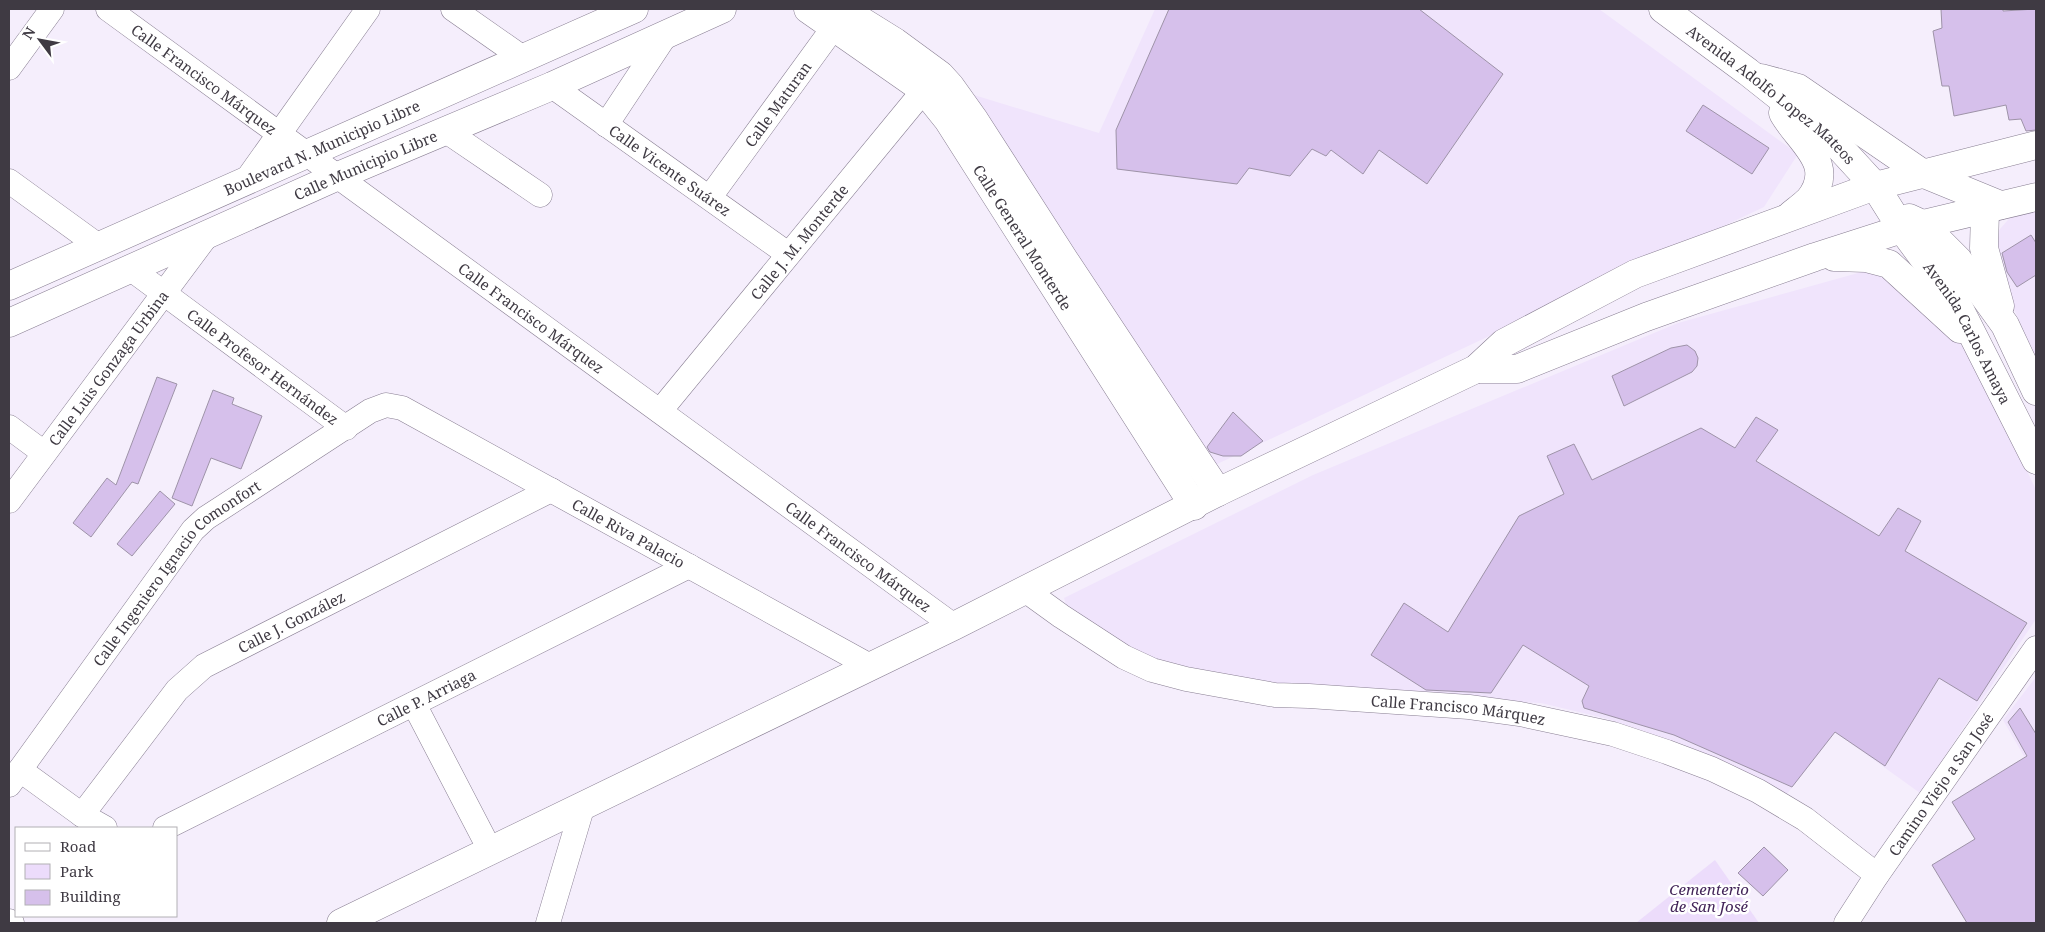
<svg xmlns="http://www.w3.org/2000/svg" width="2045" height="932" font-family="'Noto Serif',serif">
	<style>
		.built { fill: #f0e4fc }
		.green { fill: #ecdcfb }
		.building { fill: #d6c0eb; stroke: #9e93a8 }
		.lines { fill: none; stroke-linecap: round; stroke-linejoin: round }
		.minor-casing { stroke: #887e92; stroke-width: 25 }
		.major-casing { stroke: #887e92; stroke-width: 29 }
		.minor { stroke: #fff; stroke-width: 24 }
		.major { stroke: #fff; stroke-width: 28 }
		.labels { text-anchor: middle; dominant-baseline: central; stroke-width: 5; stroke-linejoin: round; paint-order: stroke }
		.street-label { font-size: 15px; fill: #3f3a43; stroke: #fff }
		.park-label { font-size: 15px; font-style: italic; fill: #432559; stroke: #fff }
	</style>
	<rect width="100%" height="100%" fill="#f5eefc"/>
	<path class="built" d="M1155 9H1599L1798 154 1764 207 1215 465 974 95 1099 133Z
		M2036 207V360L1989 251 1992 238 2015 212Z
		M1876 268 1888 270 1971 355 2036 490V619L1920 793 1835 732 1787 794 1765 783 1682 744 1608 719 1541 703 1457 699 1277 683 1230 677 1146 657 1067 608 1064 598 1313 475 1678 323Z
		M2036 677V777L2003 720Z"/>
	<path class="green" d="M1715 860 1759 923H1636Z"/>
	<path class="building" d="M1169 9H1419L1503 74 1427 184 1379 150 1363 174 1331 150 1326 156 1312 149 1290 176 1249 168 1237 184 1117 169 1116 130Z
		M1941 9H2003V11L2036 9V130L2026 131 2021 119 2009 120 2006 105 1954 116 1949 86H1942L1933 31 1942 28Z
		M1703 105 1769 148 1752 174 1686 131Z
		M2031 235 2036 243V275L2017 287 2007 272 2002 253Z
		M1687 345 1695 351 1698 358 1697 366 1692 372 1624 406 1612 376 1671 348Z
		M157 377 177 384 138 484 132 482 91 537 73 523 107 478 116 485Z
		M213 390 234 398 232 404 262 416 241 469 211 458 192 506 172 498Z
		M1233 412 1263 441 1241 456H1223L1210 452 1207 447Z
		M1756 417 1778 430 1756 461 1879 536 1898 508 1921 521 1905 551 2027 623 1977 701 1939 678 1885 766 1835 732 1792 787 1674 735 1584 708 1582 701 1589 686 1523 645 1491 693 1426 690 1371 655 1404 603 1448 632 1519 516 1564 494 1547 456 1574 444 1592 480 1701 428 1735 448Z
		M160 491 175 504 132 556 117 544Z
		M2020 708 2036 734V923H1967L1932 865 1975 839 1952 802 2027 756 2008 722Z
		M1764 847 1788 870 1763 896 1738 873Z"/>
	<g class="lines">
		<defs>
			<g id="minor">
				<path id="s1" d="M108 9 954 626"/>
				<path d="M453 9 523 58"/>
				<path d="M9 68 52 9"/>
				<path id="s2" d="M552 86 788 254"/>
				<path d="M606 125 665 36"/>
				<path d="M446 131 540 195"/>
				<path d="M9 181 100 247"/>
				<path d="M245 182 368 9"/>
				<path id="s3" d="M710 197 844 13"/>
				<path id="s4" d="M131 269 346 428"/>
				<path id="s5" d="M660 411 924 90 937 78"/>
				<path d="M9 427 44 453"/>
				<path id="s6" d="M9 501 208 234"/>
				<path id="s7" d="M1025 590 1061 616 1124 657 1152 670 1186 679 1275 695 1309 696 1469 707 1520 714 1613 734 1667 752 1712 769 1758 791 1805 819 1877 875"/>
				<path d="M414 704 490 850"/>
				<path d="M20 770 82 815 105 828"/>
				<path id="s8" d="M9 785 193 530 206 518 223 507 370 411 386 405 402 408 870 666"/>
				<path id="s9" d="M82 815 177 690 204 666 551 490"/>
				<path id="s10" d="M165 828 689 566"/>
				<path d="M9 921 12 923"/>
				<path d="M548 923 583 805"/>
				<path id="s11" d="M1846 923 1877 875 2036 648"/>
			</g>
			<g id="major">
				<path id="s12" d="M808 9 924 90 948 120 1194 506"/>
				<path d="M842 9 895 42 940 75 950 86 975 121 1065 261 1218 492"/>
				<path id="s13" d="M1663 9 1748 72 1830 137 1875 186 1902 229 1956 302 2036 460"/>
				<path d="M1761 78 1798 88 1922 173 2000 205"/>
				<path d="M1783 113C1799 142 1838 164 1809 200 1804 205 1797 210 1791 215"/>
				<path d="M1985 210 1984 248 2000 306"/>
				<path d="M1909 218 1922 224 1958 260 2005 325 2036 391"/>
				<path d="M1834 257 1866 258 1889 264 1960 329"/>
				<path id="s14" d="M9 286 634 9"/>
				<path id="s15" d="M9 323 338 176 552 86 722 9"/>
				<path d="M1476 369H1517L1646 317 1815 257 1902 229 2036 197"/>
				<path d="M341 923 954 626 1218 492 1476 369 1504 343 1635 274 1875 186 2036 145"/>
			</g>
		</defs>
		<use href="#minor" class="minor-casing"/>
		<use href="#major" class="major-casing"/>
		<use href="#minor" class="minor"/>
		<use href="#major" class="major"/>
	</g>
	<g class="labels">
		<g class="street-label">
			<text stroke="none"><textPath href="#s1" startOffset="119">Calle Francisco Márquez</textPath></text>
			<text stroke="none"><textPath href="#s13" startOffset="138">Avenida Adolfo Lopez Mateos</textPath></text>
			<text stroke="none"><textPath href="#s3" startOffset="115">Calle Maturan</textPath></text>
			<text stroke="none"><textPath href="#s14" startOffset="342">Boulevard N. Municipio Libre</textPath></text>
			<text stroke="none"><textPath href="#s15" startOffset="390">Calle Municipio Libre</textPath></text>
			<text stroke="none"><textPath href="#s2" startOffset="145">Calle Vicente Suárez</textPath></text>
			<text stroke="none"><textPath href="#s12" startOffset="319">Calle General Monterde</textPath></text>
			<text stroke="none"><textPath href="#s5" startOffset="219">Calle J. M. Monterde</textPath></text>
			<text stroke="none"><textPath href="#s1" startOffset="524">Calle Francisco Márquez</textPath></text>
			<text stroke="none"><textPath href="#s13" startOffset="451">Avenida Carlos Amaya</textPath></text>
			<text stroke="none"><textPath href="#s4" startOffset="164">Calle Profesor Hernández</textPath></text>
			<text stroke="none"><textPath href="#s6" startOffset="166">Calle Luis Gonzaga Urbina</textPath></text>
			<text stroke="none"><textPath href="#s8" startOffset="820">Calle Riva Palacio</textPath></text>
			<text stroke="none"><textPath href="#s1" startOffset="929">Calle Francisco Márquez</textPath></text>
			<text stroke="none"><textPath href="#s8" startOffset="272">Calle Ingeniero Ignacio Comonfort</textPath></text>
			<text stroke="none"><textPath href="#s9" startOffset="291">Calle J. González</textPath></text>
			<text stroke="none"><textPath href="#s10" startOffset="292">Calle P. Arriaga</textPath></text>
			<text stroke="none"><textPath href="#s7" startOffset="460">Calle Francisco Márquez</textPath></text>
			<text stroke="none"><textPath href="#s11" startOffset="168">Camino Viejo a San José</textPath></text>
		</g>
		<g class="park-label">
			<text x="1709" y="889">Cementerio<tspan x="1709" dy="17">de San José</tspan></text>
		</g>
	</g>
	<rect width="2045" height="932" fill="none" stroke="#3f3a43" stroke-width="20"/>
	<rect x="15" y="827" width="162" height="90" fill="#ffffff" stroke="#b2b0b4"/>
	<rect x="25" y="843" width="25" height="8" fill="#ffffff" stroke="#b2b0b4"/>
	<text x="60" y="852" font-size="15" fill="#3f3a43">Road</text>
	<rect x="25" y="864" width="25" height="15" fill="#ecdcfb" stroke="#b2b0b4"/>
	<text x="60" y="877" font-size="15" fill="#3f3a43">Park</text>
	<rect x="25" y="890" width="25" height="15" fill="#d6c0eb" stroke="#b2b0b4"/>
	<text x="60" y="902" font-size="15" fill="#3f3a43">Building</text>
	<g transform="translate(40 40) rotate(302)" stroke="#ffffff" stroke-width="4" paint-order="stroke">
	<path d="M0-4L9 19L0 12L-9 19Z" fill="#3f3a43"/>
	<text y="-8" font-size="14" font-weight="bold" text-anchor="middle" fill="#3f3a43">N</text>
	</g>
</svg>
